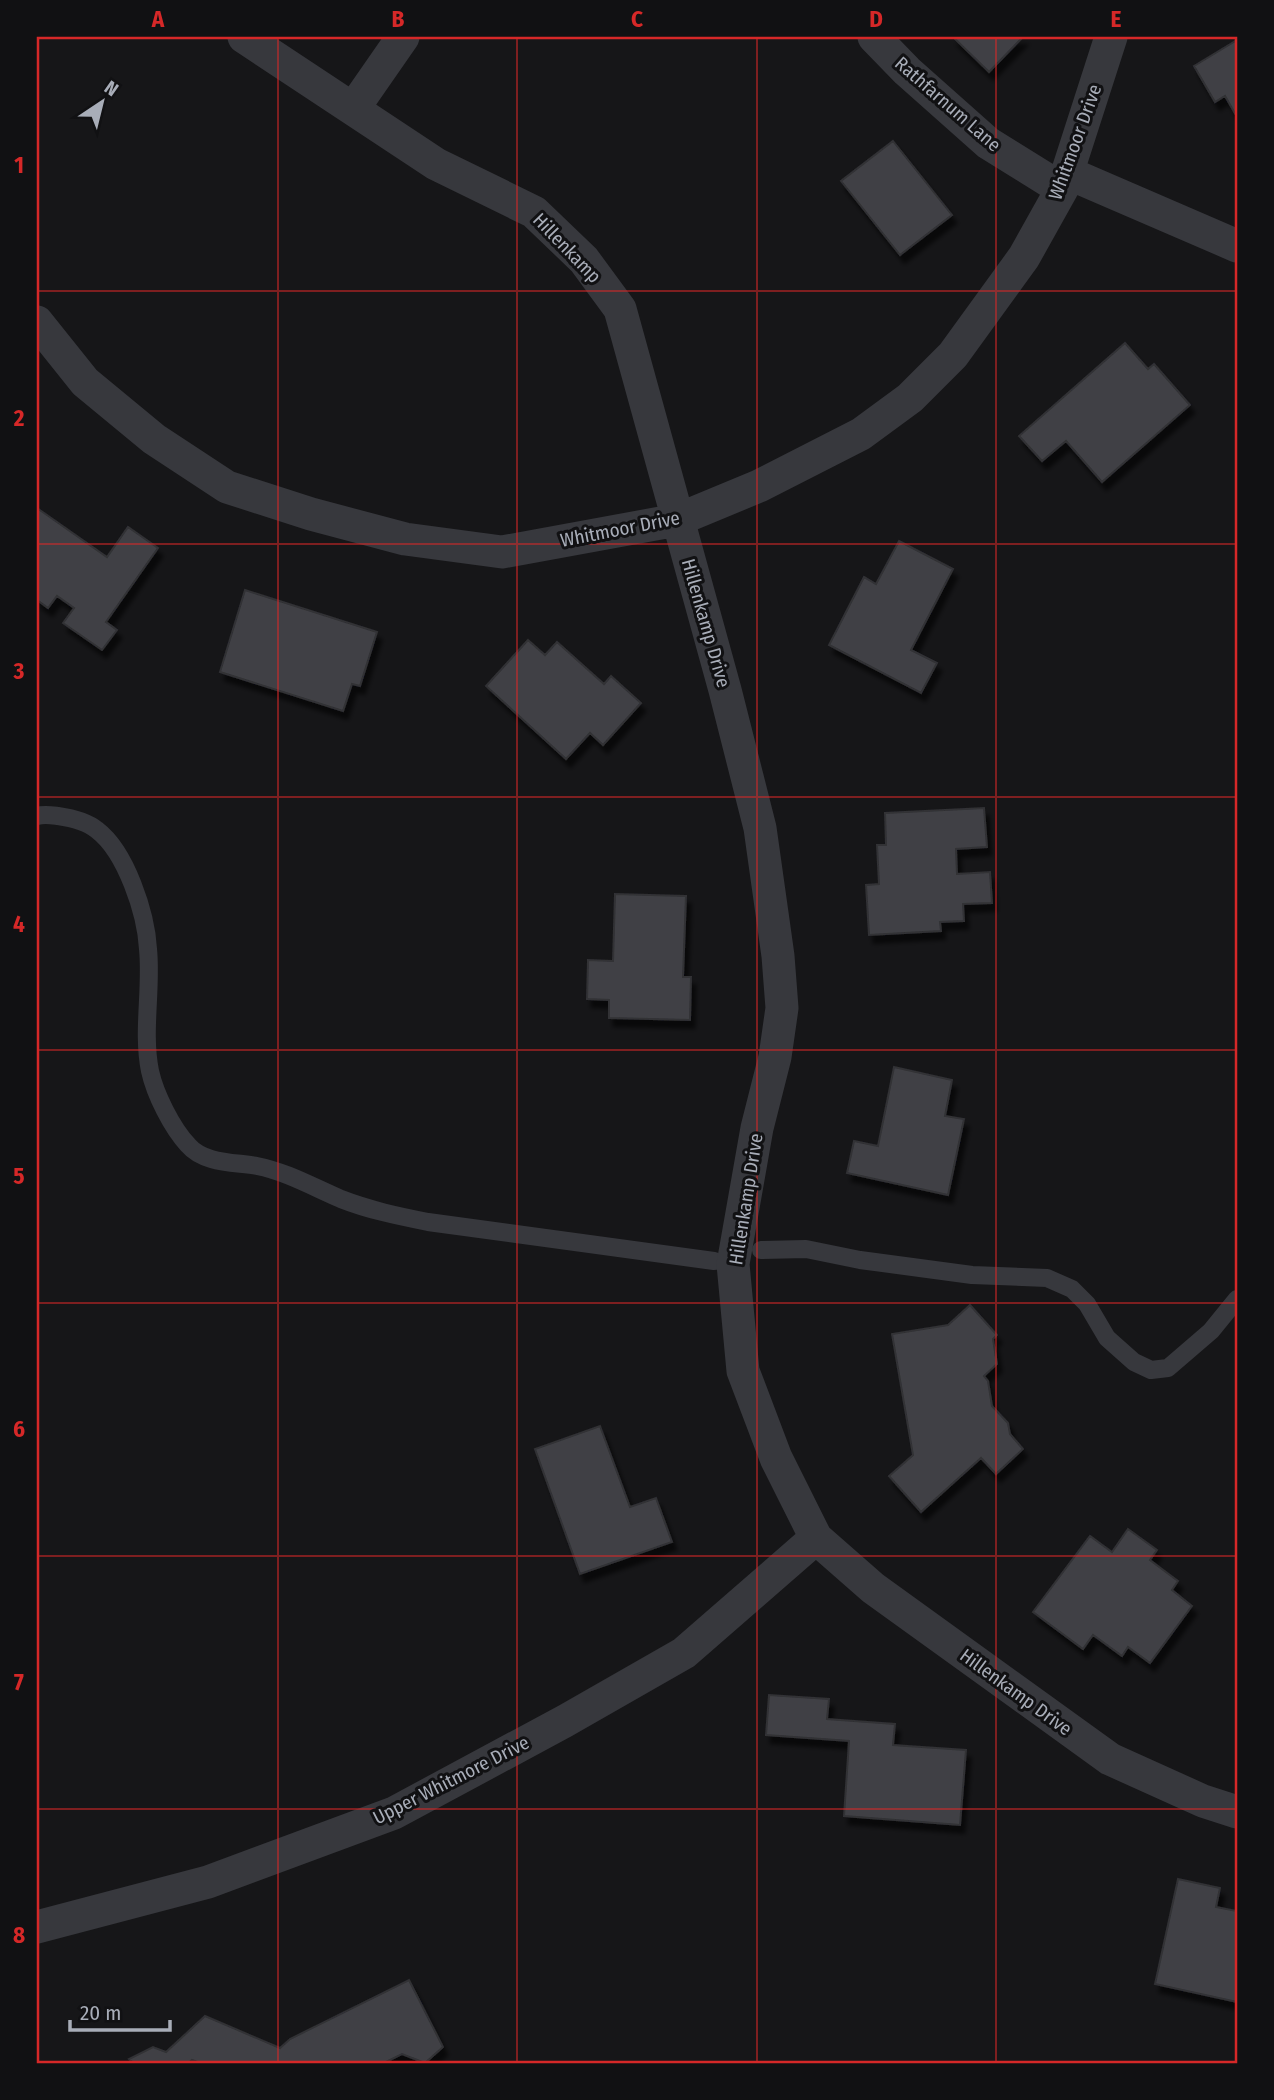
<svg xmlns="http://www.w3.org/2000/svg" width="1274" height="2100" font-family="'Fira Sans Condensed',sans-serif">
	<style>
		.building { fill: #404145; stroke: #303034; stroke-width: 2; filter: url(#shadow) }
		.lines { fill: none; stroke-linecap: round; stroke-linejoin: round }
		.lane { stroke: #37383d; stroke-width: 18 }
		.street { stroke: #37383d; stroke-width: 33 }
		.grid { fill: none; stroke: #d62828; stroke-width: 2; stroke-opacity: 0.55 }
		.labels { text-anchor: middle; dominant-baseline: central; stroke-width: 6; stroke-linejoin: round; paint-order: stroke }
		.street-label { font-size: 19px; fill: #a8adb8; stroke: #111113 }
		.neatline { fill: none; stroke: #d62828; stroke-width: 2.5 }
		.grid-label { font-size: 23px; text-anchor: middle; font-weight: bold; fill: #d62828 }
	</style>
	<defs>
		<filter id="shadow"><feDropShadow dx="4.5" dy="8" stdDeviation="2" flood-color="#0009"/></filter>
	</defs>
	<rect width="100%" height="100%" fill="#161618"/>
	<path class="building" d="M953 37H1023L989 72Z
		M1237 40V117L1225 96 1215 102 1194 66Z
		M893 141 952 215 900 255 841 181Z
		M1125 343 1148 369 1154 364 1190 405 1102 482 1066 441 1042 461 1019 436Z
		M37 508 107 557 128 527 158 548 106 622 117 630 102 650 63 623 74 608 57 596 48 608 37 600Z
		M899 541 953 569 911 650 937 663 921 693 829 645 864 577 876 584Z
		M245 590 377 632 360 686 352 684 343 711 220 672Z
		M528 640 545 655 557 642 604 684 611 676 641 703 603 745 590 733 566 759 486 686Z
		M984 808 987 847 956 849 957 874 990 872 992 903 963 904 964 921 940 922 941 931 869 935 866 885 879 884 877 845H886L885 813Z
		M615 894 686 896 683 977H691L690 1020 609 1018V1000L587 999 588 960 613 961Z
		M894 1067 952 1080 945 1116 964 1119 948 1195 847 1173 854 1141 878 1146Z
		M970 1305 997 1335 993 1339 997 1364 984 1376 988 1381 992 1406 1008 1423 1010 1434 1023 1449 996 1474 981 1458 921 1512 889 1476 913 1455 892 1334 948 1325Z
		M600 1426 630 1507 656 1498 672 1542 580 1574 535 1449Z
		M1128 1529 1157 1550 1150 1560 1178 1581 1172 1590 1192 1606 1150 1663 1128 1647 1122 1656 1093 1635 1083 1649 1033 1612 1090 1536 1112 1552Z
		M769 1695 829 1699 827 1719 895 1724 893 1745 966 1750 960 1825 844 1816 849 1741 766 1735Z
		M1178 1879 1220 1888 1216 1907 1237 1911V2002L1155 1984Z
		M409 1980 443 2047 425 2063 402 2054 384 2063H200L192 2060 189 2063H133L129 2059 153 2047 166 2052 205 2016 280 2048 290 2039Z"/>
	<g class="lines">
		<path class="lane" d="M37 816C44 814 50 815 58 816 72 818 86 821 97 830 126 852 146 913 148 949 152 989 142 1031 150 1071 155 1094 172 1128 188 1145 204 1164 235 1162 257 1166 287 1172 313 1187 341 1199 369 1210 398 1216 428 1222L714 1261
			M761 1250 806 1249 860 1260 972 1275 1047 1278 1072 1289 1087 1304 1107 1338 1134 1362 1151 1370 1168 1368 1211 1331 1237 1299"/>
		<path class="street" d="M244 37 436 164 534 212 584 260 620 309 725 690 760 828 778 956 782 1008 775 1057 757 1128 733 1264 743 1371 776 1458 816 1538 873 1588 1110 1759 1203 1801 1237 1812
			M874 37 907 71 988 143 1062 189
			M353 109 403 37
			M1068 173 1237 246
			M37 322 85 382 154 439 227 487 311 514 405 539 502 552 677 520 759 486 861 434 910 398 953 355 1024 257 1062 189 1111 37
			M37 1927 208 1882 394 1813 565 1721 684 1653 816 1538"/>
	</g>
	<path class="grid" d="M278 37V2063M517 37V2063M757 37V2063M996 37V2063M37 291H1237M37 544H1237M37 797H1237M37 1050H1237M37 1303H1237M37 1556H1237M37 1809H1237"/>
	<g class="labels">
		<g class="street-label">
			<text transform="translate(948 104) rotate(41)">Rathfarnum Lane</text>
			<text transform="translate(1075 142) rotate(-70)">Whitmoor Drive</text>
			<text transform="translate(567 248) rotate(46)">Hillenkamp</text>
			<text transform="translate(620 529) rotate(-11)">Whitmoor Drive</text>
			<text transform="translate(706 623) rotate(74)">Hillenkamp Drive</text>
			<text transform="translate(746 1199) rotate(-81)">Hillenkamp Drive</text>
			<text transform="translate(1016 1692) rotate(36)">Hillenkamp Drive</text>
			<text transform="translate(451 1780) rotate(-27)">Upper Whitmore Drive</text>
		</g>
	</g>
	<rect width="1274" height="2100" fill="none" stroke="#111113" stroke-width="77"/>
	<g transform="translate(102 102) rotate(35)" stroke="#111113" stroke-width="5" paint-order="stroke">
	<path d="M0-5L12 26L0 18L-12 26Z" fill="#a8adb8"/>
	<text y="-10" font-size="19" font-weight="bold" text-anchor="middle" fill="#a8adb8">N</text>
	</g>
	<path d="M70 2020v10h100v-10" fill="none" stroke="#a8adb8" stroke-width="3.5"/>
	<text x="80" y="2020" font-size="21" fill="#a8adb8" stroke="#111113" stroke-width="5" paint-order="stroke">20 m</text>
	<rect x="38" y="38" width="1198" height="2024" class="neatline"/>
	<g class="grid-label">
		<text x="158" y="27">A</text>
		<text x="398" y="27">B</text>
		<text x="637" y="27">C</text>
		<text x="876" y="27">D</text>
		<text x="1116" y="27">E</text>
		<text x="19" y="173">1</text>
		<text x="19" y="426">2</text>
		<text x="19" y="679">3</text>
		<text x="19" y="932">4</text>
		<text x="19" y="1184">5</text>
		<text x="19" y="1437">6</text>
		<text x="19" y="1690">7</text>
		<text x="19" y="1943">8</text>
	</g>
</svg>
